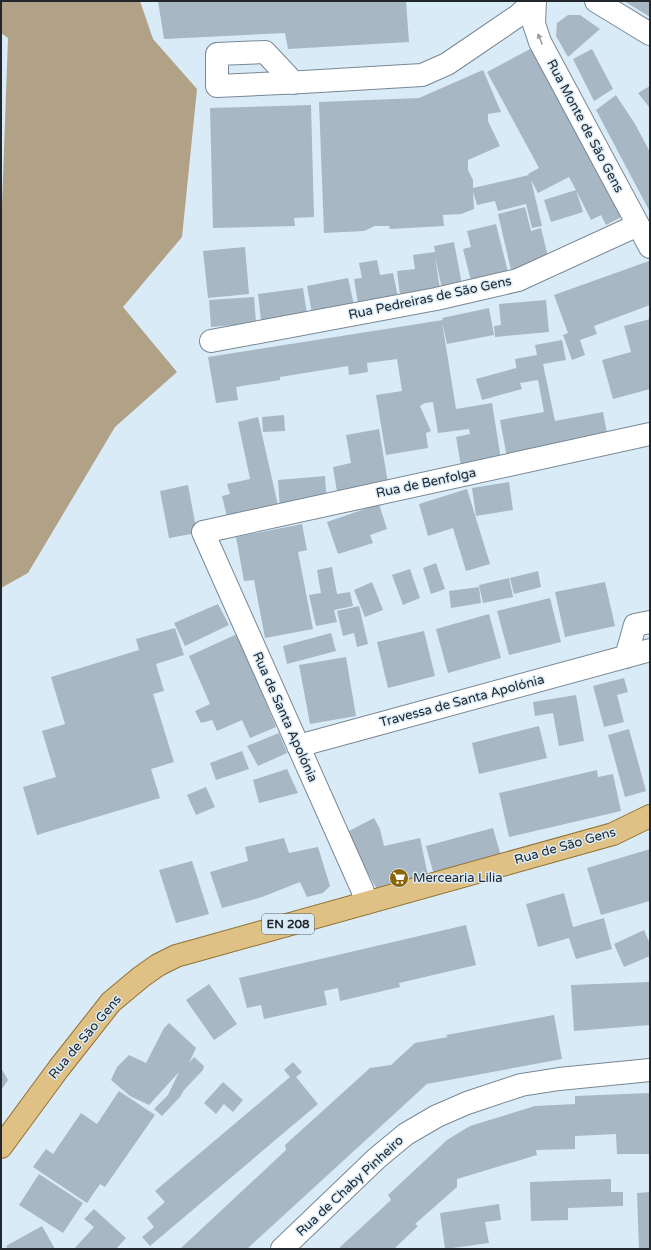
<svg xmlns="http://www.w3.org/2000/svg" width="651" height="1250" font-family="'Varela Round',sans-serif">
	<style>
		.forest { fill: #b1a187 }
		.building { fill: #a7b7c4 }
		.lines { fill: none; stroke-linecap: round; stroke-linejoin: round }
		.minor-casing { stroke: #788794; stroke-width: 24 }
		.primary-casing { stroke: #907031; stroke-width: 24 }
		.minor { stroke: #fff; stroke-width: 22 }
		.primary { stroke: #e0c185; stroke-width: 22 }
		.oneway { fill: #9b9ea0 }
		.labels { text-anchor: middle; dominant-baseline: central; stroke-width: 3; stroke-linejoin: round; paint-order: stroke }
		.shield { fill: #daebf8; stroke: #586269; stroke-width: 1 }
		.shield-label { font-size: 12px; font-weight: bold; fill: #21272c }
		.street-label { font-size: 13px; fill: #21272c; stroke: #daebf8 }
		.poi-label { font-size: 13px; fill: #21272c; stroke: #daebf8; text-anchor: start }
	</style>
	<rect width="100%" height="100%" fill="#daebf8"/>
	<path class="forest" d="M1 1H140L153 39 197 89 182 237 123 307 177 372 115 427 28 573 1 588V233L8 38 1 33Z"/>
	<path class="building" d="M158 1H406L409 42 288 49 285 33 164 39Z
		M624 1H650V17Z
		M568 15H580L600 29 568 57 556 36 557 23Z
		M532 48 623 216 606 225 601 215 591 220 576 190 583 212 551 222 544 200 576 190 569 177 538 193 531 180 542 226 532 228 526 204 498 211 495 201 477 205 473 191 474 209 461 214 443 215 444 226 390 229 389 226H375L364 231 324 233 319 102 419 98 483 70 501 112 488 114V121L500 146 468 160V170L473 180V188L529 175 528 174 539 168 487 72Z
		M592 49 613 89 594 101 573 59Z
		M650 86V108L638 93Z
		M616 95 635 124 650 152V212L596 110Z
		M311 105 314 217 294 218 295 226 213 228 210 108Z
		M525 207 531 231 541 228 549 261 511 270 498 214Z
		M496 224 508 272 471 281 463 249 471 247 467 231Z
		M454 242 462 285 442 289 435 256 440 290 400 295 397 271 415 269 413 255 435 252 434 246Z
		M245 247 249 294 208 298 203 251Z
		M377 260 380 275 393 273 398 297 358 304 354 279 362 278 359 263Z
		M649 261 650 305 594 326 597 334 580 340 585 355 572 360 563 335 568 333 554 295Z
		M348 278 354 305 312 313 307 286Z
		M303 288 307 314 261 320 258 294Z
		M254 297 256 323 211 327 209 300Z
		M546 300 549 332 495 337 494 326 501 325 499 304Z
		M489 308 494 335 447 344 442 322 456 409 492 403 502 466 462 472 456 437 470 434 469 429 438 433 433 402 425 403 420 406 431 431 426 433 428 448 386 455 376 395 402 391 397 359 367 363 368 372 349 375 348 366 280 377V380L236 387 238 400 216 403 208 357 443 320 442 318Z
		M650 319V389L613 399 602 360 631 352 624 326Z
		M562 340 566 360 543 364 555 421 603 412 609 443 508 463 500 420 544 412 538 380 520 383 522 389 482 400 476 379 516 368 517 373 515 359 537 355 535 345Z
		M284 415 285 431 263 432 262 417Z
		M258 417 280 514 229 525 222 496 230 494 227 484 250 479 238 422Z
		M379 429 389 489 338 498 333 467 351 463 346 435Z
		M325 476 327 506 280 510 278 480Z
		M509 482 513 510 476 516 472 488Z
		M188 485 197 533 169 538 160 491Z
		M467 489 490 564 466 571 453 528 428 536 419 504Z
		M379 504 387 529 370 535 373 543 338 554 327 522Z
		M302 524 307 550 298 552 313 629 265 638 254 580 244 581 236 537Z
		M436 563 445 589 431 594 423 568Z
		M332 567 337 594 350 592 353 606 334 610 337 622 316 626 309 595 321 593 317 570Z
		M410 569 420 598 403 605 392 575Z
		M538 571 541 587 514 594 510 578Z
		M509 578 513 597 483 603 479 585Z
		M372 582 383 610 365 617 354 590Z
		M605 582 615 626 565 637 555 592Z
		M479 587 481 603 451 608 449 591Z
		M550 598 561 642 509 655 497 611Z
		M218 604 229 625 185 646 174 623Z
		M359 606 368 644 357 647 354 633 343 636 337 611Z
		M489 614 501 658 448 673 436 629Z
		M175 628 184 655 156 664 164 691 153 694 174 762 151 769 160 798 37 835 23 787 56 777 42 731 65 724 51 677 139 650 136 639Z
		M424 631 435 676 388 688 377 642Z
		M331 633 336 651 287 664 283 646Z
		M237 634 276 727 250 738 242 720 217 731 212 720 201 723 195 711 210 704 189 656Z
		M346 657 356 716 310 724 299 665Z
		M624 678 628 692 617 695 624 722 604 727 593 686Z
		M576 695 584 741 559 746 553 713 535 716 533 702Z
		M539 726 547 758 479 774 472 743Z
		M629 729 646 791 625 797 608 735Z
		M279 733 287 753 258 766 247 746Z
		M242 751 249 769 216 780 210 763Z
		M287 769 298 793 259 803 253 780Z
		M597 770 598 777 613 774 621 811 509 837 499 793Z
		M206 787 215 807 196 815 187 795Z
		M374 818 380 829 384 846 420 838 428 876 378 891 345 833Z
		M493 828 501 856 434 875 426 846Z
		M284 838 289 853 318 847 330 886 323 893 307 897 300 882 262 897 222 908 210 872 248 861 245 847Z
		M650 849V901L601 915 587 868Z
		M192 861 209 914 176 923 159 870Z
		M564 893 573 927 604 918 612 949 576 959 569 938 538 947 526 904Z
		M466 925 476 965 399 983 400 987 340 1001 338 988 324 991 327 1005 264 1019 261 1005 247 1008 239 978Z
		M644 930 650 944V956L624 967 614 944Z
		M650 982V1025L574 1031 571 985Z
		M209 984 237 1024 214 1040 186 1000Z
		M554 1015 562 1059 427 1084 247 1249H180L286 1150 285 1145 370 1068 391 1065 415 1043 448 1037 446 1035Z
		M169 1023 196 1048 189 1063 194 1057 204 1066 203 1070 184 1090 180 1097 162 1116 154 1109 168 1095 179 1072 149 1105 130 1096 111 1080 117 1067 129 1055 146 1063 164 1028Z
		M293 1062 302 1072 296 1077 318 1104 150 1246 142 1237 154 1227 147 1218 165 1202 155 1191 290 1077 284 1070Z
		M1 1068 8 1080 1 1090Z
		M223 1082 243 1100 233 1112 224 1104 216 1114 204 1103Z
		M119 1091 155 1115 105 1187 100 1184 87 1203 33 1167 46 1149 53 1154 81 1113 97 1124Z
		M650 1093V1154H617L616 1134 575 1136V1149L536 1150 537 1155 457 1179V1187L415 1224 418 1226 394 1249H338L391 1200 388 1195 447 1140 470 1126 535 1106 575 1104V1096Z
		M39 1174 83 1203 63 1233 19 1205Z
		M611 1179V1192H623V1206L568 1208V1220L531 1221 530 1182Z
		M650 1192V1249H639L637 1193Z
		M499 1204 501 1220 485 1222 489 1243 445 1249 440 1213Z
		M94 1209 126 1238 116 1249H74L94 1227 84 1219Z
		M42 1226 55 1249H8L6 1246Z"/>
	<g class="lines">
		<defs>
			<path id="minor" d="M535 1 534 24 540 42 650 247
				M596 1 650 34
				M294 83 265 52 217 54V86L303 82 422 75 447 64 519 15 533 1
				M211 341 436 299 518 280 638 225
				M626 657 635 625 650 622
				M298 746 650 650
				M366 903 362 889 203 532 650 434
				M282 1249 377 1158 406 1134 437 1116 467 1103 521 1085 559 1079 650 1070"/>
			<path id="primary" d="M1 1147 59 1068 111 1002 141 977 158 965 176 956 613 834 650 816"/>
		</defs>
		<use href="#minor" class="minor-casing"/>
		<use href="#primary" class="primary-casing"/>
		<use href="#minor" class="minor"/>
		<use href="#primary" class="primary"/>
	</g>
	<defs><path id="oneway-solid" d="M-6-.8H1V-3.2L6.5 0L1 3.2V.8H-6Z"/></defs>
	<use class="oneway" href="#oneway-solid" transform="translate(540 39) rotate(-112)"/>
	<defs>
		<symbol id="supermarket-disc" viewBox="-11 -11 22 22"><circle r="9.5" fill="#8e6409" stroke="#daebf8"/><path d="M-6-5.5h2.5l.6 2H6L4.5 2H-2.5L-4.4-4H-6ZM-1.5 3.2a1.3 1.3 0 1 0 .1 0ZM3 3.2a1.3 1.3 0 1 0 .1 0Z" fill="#fff"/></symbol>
	</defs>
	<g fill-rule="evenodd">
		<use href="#supermarket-disc" x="388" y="867" width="22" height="22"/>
	</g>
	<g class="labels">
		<rect class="shield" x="262" y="914" width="52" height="20" rx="3"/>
		<g class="shield-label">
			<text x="288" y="924">EN 208</text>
		</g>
		<g class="street-label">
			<text transform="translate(585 126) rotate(62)">Rua Monte de São Gens</text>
			<text transform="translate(430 298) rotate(-12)">Rua Pedreiras de São Gens</text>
			<text transform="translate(426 483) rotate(-12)">Rua de Benfolga</text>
			<text transform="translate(462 701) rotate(-15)">Travessa de Santa Apolónia</text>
			<text transform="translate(285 717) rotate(66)">Rua de Santa Apolónia</text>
			<text transform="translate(565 846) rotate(-16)">Rua de São Gens</text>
			<text transform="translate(85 1037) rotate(-50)">Rua de São Gens</text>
			<text transform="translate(350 1186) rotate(-43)">Rua de Chaby Pinheiro</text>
		</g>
		<g class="poi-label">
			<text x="413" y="878">Mercearia Lilia</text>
		</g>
	</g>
	<rect width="651" height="1250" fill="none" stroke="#21272c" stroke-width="4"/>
</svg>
